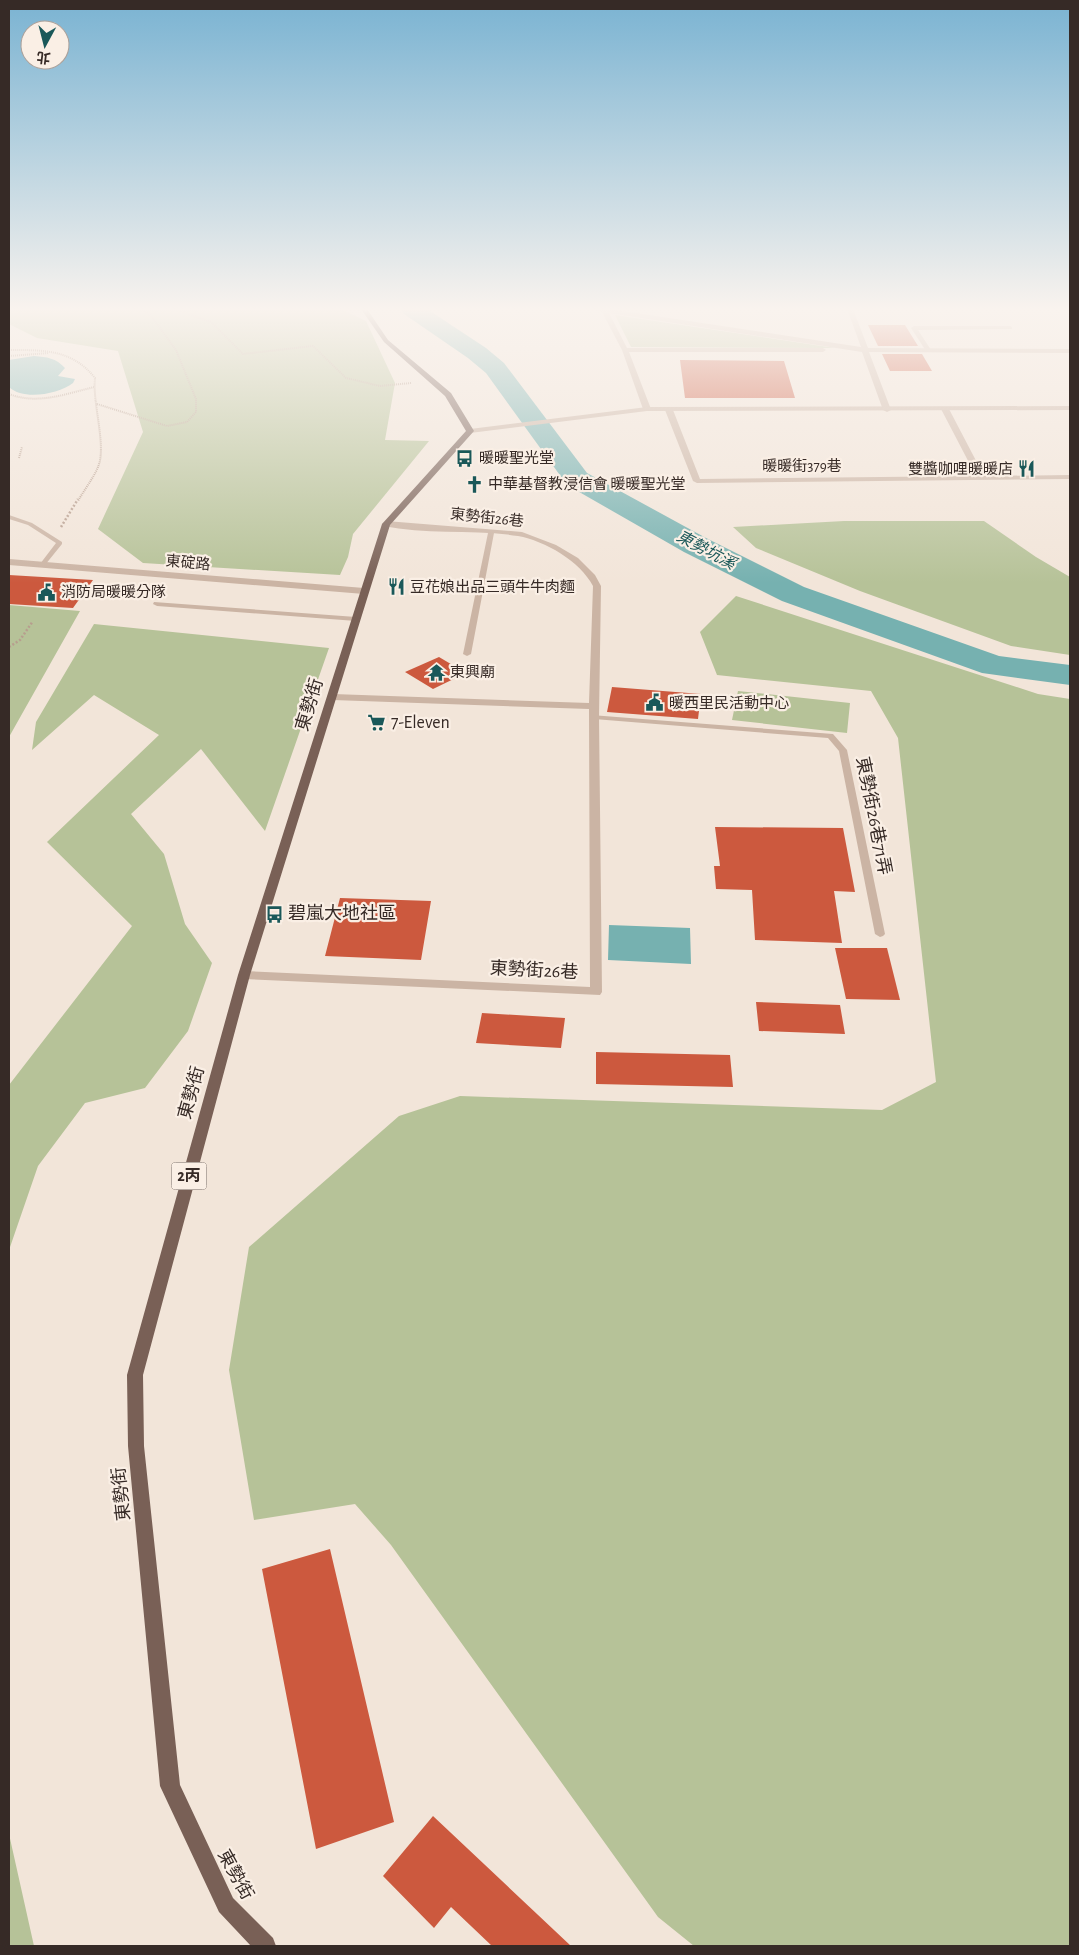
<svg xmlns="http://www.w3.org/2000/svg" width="1079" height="1955" font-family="'Alegreya Sans','Noto Sans TC',sans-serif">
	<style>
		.green { fill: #b6c298 }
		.water { fill: #76b1b0 }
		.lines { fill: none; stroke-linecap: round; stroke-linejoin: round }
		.river { fill: #76b1b0; fill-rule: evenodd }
		.building { fill: #cc593e }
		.path-far1 { stroke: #b79e8e; stroke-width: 2; stroke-dasharray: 1 1; stroke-linecap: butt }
		.path { stroke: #b79e8e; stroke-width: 2.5; stroke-dasharray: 2 2; stroke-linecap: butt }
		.service { fill: #cbb4a4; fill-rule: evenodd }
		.minor { fill: #cbb4a4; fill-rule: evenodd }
		.tertiary { fill: #cbb4a4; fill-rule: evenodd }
		.primary { fill: #796056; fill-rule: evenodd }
		.labels { text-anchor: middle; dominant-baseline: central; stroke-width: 4.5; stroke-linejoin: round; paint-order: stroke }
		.far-poi-label { font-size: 15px; fill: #362a26; stroke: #faefe5; text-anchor: start }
		.far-street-label { font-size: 15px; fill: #362a26; stroke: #faefe5 }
		.far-water-label { font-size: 16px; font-style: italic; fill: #1a5859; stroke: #faefe5 }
		.shield { fill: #faefe5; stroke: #71655f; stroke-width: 1 }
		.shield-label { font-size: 16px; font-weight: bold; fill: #362a26 }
		.street-label { font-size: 18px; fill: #362a26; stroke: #faefe5 }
		.poi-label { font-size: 18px; fill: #362a26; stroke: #faefe5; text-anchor: start }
	</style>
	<rect width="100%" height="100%" fill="#f2e5d9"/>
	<path class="green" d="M9 309H341L366 321 395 383 385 440 429 441 353 534 348 557 340 575 143 563 98 529 143 432 118 351 37 338 9 324Z
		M615 315 835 348 631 347Z
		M844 521H984L1036 557 1070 577V655L1011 646 860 591 756 548 733 527Z
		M736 596 1038 694 1070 699V1946H694L658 1917 391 1545 355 1504 254 1520 229 1370 249 1247 399 1116 460 1096 882 1110 936 1082 898 738 871 691 717 675 700 632Z
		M9 605 80 611 9 737Z
		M94 624 329 648 265 831 201 749 131 814 164 854 185 924 212 963 188 1031 145 1088 85 1103 38 1166 9 1250V1085L132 926 47 842 159 735 94 695 32 750 36 722Z
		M738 691 850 703 847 733 732 720Z
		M9 1834 34 1946H9Z"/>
	<path class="water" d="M34 356C47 357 56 358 65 368L58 376 75 379 73 383C58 394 24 401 9 387V360Z
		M609 925 690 928 691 964 608 960Z"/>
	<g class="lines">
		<path class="river" d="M401 309H427L486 348 504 363 587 473 706 538 804 587 999 656 1070 665V685L982 673 782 601 684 552 567 485 486 373 468 358 404 314Z"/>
	</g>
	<path class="building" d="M868 325H905L918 346H878Z
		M882 354H922L932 371H890Z
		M680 360 784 361 795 398H685Z
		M9 575 93 580 73 608 9 604Z
		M439 657 466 673 433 689 405 672Z
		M612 687 701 694 698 719 607 712Z
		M715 827 843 828 855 892 834 891 842 943 755 940 752 890 716 889 714 866H720Z
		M340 898 431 901 421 960 325 956Z
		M835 948H887L900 1000 846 999Z
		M756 1002 840 1005 845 1034 759 1031Z
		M482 1013 565 1018 561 1048 476 1043Z
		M596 1052 730 1055 733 1087 596 1084Z
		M330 1549 394 1822 316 1849 262 1569Z
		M433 1816 571 1946H492L451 1907 434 1928 383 1876Z"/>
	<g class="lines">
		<path class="path-far1" d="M174 309 211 322 243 354 313 346 346 378 380 386 411 383
			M9 350C43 350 72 349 95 378 92 402 107 447 98 467 93 479 84 490 78 501
			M9 356 49 353
			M9 394C37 405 66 394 94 387
			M97 404 167 426 187 422 196 412V399L176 350 149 313 135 309
			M19 458 22 447"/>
		<path class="path" d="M61 527 78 499
			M9 647 20 640 33 621"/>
		<path class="service" d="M1010 326 1012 327V329L918 330 931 350 928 352 926 351 911 328 914 326Z
			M9 515 32 523 62 542V544L45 565 40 564 56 543 28 525 9 519Z
			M491 531 494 533 471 654 467 656 463 654 488 533Z
			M154 602 356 617 360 619 356 621 157 606 153 604Z
			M591 715 833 734 847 750 885 934 883 936 880 937 875 934 839 751 828 738 594 719 590 717Z"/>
		<path class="minor" d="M594 309H609L861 347 847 309H853L868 348 1070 349V353L869 352 891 410 887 412 883 410 862 352 609 313 627 348H823L826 350 823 352H629L651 409 647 411 643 409 622 350 602 312Z
			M942 407 949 409 984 476 1070 475V479L697 483 693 481 665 410 669 408 673 410 700 479 976 476 941 409Z
			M386 521 522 532 556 545 578 558 595 575 601 586 599 717 602 992 600 995 244 979 238 975 244 971 590 987 589 709 333 700 328 697 333 694 589 703 593 586C580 561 545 541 518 536 474 529 427 535 383 526L382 524Z
			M9 559 364 588 368 591 364 594 9 565Z"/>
		<path class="tertiary" d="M1070 406V410L647 411 470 433 466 431 470 429 647 407Z"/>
		<path class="primary" d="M361 309H367L388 340 451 393 474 431 390 525 250 975 143 1375 144 1446 180 1785 233 1898 273 1938 276 1946H251L219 1912 160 1786 128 1446 127 1375 238 975 382 524 466 431 445 396 384 342Z"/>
	</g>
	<linearGradient id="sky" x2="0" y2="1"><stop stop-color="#7ab3d2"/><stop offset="0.53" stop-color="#f9f3ee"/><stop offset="1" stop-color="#f9f3ee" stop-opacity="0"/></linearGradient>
	<rect width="1079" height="583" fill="url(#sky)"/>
	<defs>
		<symbol id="bus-bare" viewBox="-9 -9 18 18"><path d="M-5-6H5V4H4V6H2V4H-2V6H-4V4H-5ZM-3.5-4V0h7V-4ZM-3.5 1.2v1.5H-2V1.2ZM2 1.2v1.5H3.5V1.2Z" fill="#1a5859" stroke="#faefe5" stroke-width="2.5" paint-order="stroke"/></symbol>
		<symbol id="restaurant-bare" viewBox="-9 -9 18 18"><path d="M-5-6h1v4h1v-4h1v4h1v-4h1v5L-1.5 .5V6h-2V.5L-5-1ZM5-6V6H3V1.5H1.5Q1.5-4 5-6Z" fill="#1a5859" stroke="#faefe5" stroke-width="2.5" paint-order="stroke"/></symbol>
		<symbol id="church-bare" viewBox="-9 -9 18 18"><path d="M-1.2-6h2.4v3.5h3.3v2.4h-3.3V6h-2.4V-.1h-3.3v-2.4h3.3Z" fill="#1a5859" stroke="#faefe5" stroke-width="2.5" paint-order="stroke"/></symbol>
		<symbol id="civic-bare" viewBox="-9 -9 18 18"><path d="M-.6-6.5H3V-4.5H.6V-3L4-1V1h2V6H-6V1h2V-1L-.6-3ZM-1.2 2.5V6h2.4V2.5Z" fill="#1a5859" stroke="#faefe5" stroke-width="2.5" paint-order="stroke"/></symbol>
		<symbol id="temple-bare" viewBox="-9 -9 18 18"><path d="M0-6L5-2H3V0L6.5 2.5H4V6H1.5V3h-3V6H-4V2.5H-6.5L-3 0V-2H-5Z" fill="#1a5859" stroke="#faefe5" stroke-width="2.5" paint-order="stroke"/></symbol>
		<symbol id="supermarket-bare" viewBox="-9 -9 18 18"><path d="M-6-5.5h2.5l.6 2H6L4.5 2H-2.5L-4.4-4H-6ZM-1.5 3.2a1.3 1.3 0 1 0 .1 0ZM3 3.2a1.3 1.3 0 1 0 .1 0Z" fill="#1a5859" stroke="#faefe5" stroke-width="2.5" paint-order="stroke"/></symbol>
	</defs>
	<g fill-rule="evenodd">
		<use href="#bus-bare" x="452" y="446" width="25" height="25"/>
		<use href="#restaurant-bare" x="1014" y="456" width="25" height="25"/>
		<use href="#church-bare" x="462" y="472" width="25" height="25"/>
		<use href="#restaurant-bare" x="384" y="574" width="25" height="25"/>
		<use href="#civic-bare" x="34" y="580" width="25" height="25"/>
		<use href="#temple-bare" x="424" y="660" width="25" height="25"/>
		<use href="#civic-bare" x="642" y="690" width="25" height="25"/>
		<use href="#supermarket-bare" x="364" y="710" width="25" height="25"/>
		<use href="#bus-bare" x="262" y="902" width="25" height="25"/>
	</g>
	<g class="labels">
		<g class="far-poi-label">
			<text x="479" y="458">暖暖聖光堂</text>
			<text x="1013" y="469" text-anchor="end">雙醬咖哩暖暖店</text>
			<text x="488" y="484">中華基督教浸信會 暖暖聖光堂</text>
			<text x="410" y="587">豆花娘出品三頭牛牛肉麵</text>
			<text x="61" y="592">消防局暖暖分隊</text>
			<text x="450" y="672">東興廟</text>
			<text x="669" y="703">暖西里民活動中心</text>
		</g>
		<g class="far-street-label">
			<text x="802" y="466">暖暖街379巷</text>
			<text transform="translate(487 518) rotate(6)">東勢街26巷</text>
			<text transform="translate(188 563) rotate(5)">東碇路</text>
		</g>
		<g class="far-water-label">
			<text transform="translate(706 550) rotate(28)">東勢坑溪</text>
		</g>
		<rect class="shield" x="171.5" y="1162.5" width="35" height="27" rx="4"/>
		<g class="shield-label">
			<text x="189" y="1176">2丙</text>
		</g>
		<g class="street-label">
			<text transform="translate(310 705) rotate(-73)">東勢街</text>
			<text transform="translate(873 816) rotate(79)">東勢街26巷71弄</text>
			<text transform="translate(534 971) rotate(3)">東勢街26巷</text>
			<text transform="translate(192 1093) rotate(-75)">東勢街</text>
			<text transform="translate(122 1494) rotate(-96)">東勢街</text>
			<text transform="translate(235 1875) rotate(61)">東勢街</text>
		</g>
		<g class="poi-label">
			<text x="391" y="723">7-Eleven</text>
			<text x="288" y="914">碧嵐大地社區</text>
		</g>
	</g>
	<rect width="1079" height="1955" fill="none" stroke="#362a26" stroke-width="20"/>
	<g transform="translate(45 45) rotate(187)"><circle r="24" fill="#faefe5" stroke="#aca099"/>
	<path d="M0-4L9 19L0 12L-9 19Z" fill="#1a5859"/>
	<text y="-8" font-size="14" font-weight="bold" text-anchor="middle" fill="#362a26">北</text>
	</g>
</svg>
